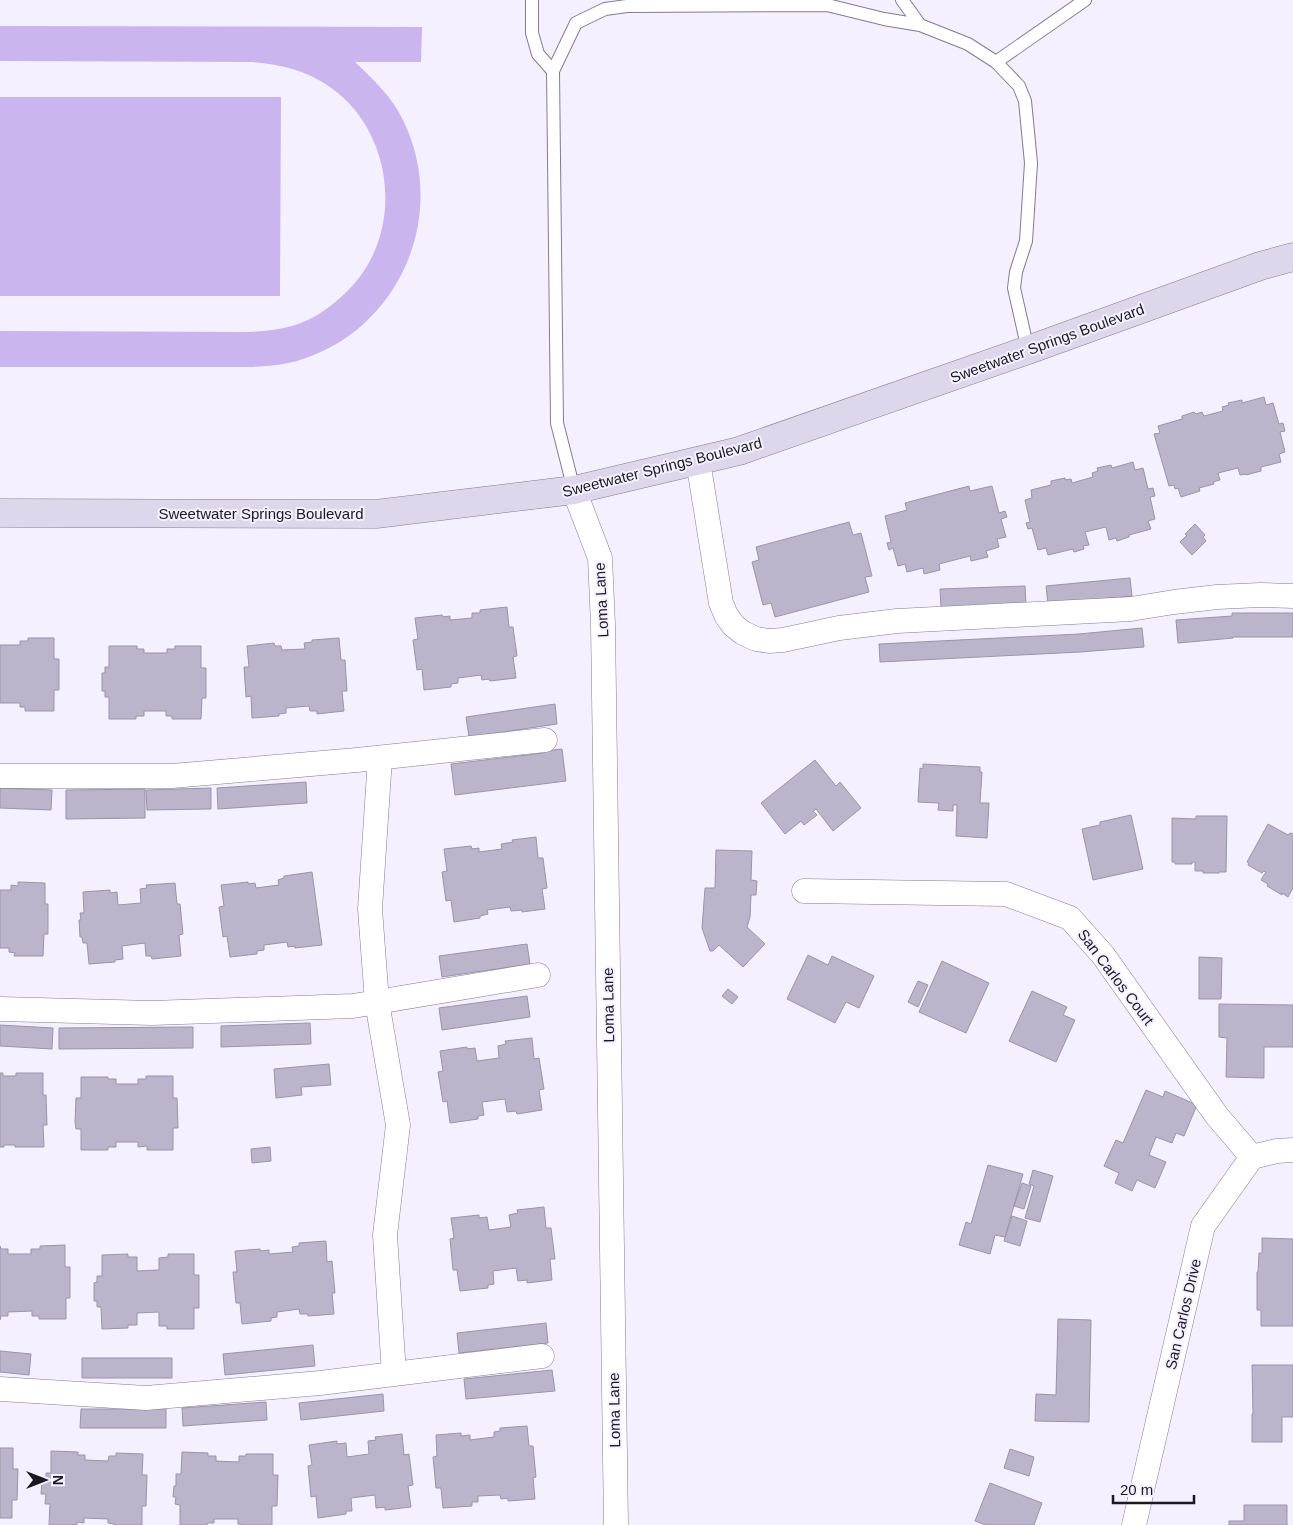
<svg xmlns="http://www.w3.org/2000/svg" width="1293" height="1525" font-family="Arial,sans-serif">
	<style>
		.green { fill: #cab5ee }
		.building { fill: #bcb4cb; stroke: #9b93aa }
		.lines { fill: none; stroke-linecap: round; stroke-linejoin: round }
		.service-casing { stroke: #837c91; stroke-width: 14 }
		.minor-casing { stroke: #837c91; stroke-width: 25 }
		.secondary-casing { stroke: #837c91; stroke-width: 29 }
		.service { stroke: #fff; stroke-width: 12 }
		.minor { stroke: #fff; stroke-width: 24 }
		.secondary { stroke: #ded6eb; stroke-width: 28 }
		.labels { text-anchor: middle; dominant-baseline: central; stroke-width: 4; stroke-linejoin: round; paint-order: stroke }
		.street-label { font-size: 15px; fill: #1b1821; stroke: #f5f0ff }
	</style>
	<rect width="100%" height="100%" fill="#f5f0ff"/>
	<path class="green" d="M0 26 422 27 421 62H355C374 80 392 97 403 120 449 213 401 327 303 359 286 365 268 366 251 367H0V331L251 332C264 331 278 330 292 326 316 319 337 303 354 284 404 227 393 131 330 87 306 70 280 64 252 62L0 61Z
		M0 97H281L280 296H0Z"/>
	<path class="building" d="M1264 397 1266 405 1273 403 1279 424 1283 423 1285 431 1280 432 1285 452 1279 454 1281 462 1261 467V471L1246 475V474L1240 475 1238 468 1218 473 1220 480 1213 482 1214 484 1199 488 1200 491 1181 497 1178 488 1175 489 1174 485 1169 486 1154 434 1160 433 1158 426 1182 419V416L1194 412 1196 414 1202 412 1204 416 1223 411 1222 407 1229 405 1228 403 1242 400V403Z
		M1133 462 1135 470 1143 468 1148 489 1153 488 1155 496 1150 497 1155 519 1148 521 1151 529 1129 535V537L1117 541 1116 538 1109 540 1106 527 1085 532 1089 545 1083 546 1084 549 1074 552 1073 549 1048 555 1046 548 1038 550 1032 528 1028 529 1026 523 1030 522 1025 500 1032 498 1031 490 1051 485V481L1065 478V480L1071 479 1072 483 1093 477 1092 473 1098 471 1097 468 1111 465 1112 468Z
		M969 486 970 491 992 486 999 513 1005 511 1007 517 1001 519 1006 537 997 539 999 547 986 551 988 557 971 561 970 556 939 564 940 570 924 574 923 568 907 572 905 564 898 566 893 548 889 550 887 543 891 542 885 516 907 510 905 503Z
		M849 522 853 535 861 533 872 576 865 577 869 592 775 617 771 603 763 605 752 562 759 560 756 547Z
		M1195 524 1205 535 1203 537 1206 541 1192 555 1180 542 1187 535 1185 534Z
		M1130 578 1132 596 1048 604 1046 586Z
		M1025 586 1026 605 941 608 940 589Z
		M507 607 509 627H513L517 656 513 657 516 678 490 681 489 679 482 680 481 675 458 678V683L451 684V687L424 690 422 669 417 670 413 640 418 639 415 618 442 615 443 617 450 616V620L472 618V613H480V610Z
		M1232 613H1293V637H1233V638L1178 643 1176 620 1232 616Z
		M1142 628 1144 647 1080 652 880 662 879 644 1079 634Z
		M28 638H54V659H59V690H54V711H25V707H20V703H0V645H20V641H28Z
		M339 638 341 660H345L347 691H342L344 711 317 714V711H310L309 706 286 708V713L279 714V716L252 718 251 696 246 697 244 667H249L247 646 274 643 275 646H281L282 650 305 649 304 643 312 642V640Z
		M109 646H137V649H144V653H167V649H175V646H201V668H206V698H202L201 719H172V716H166V711H144V716H136V719H109V697H105V691H102V673H105V667H109Z
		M555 704 557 724 469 737 466 717Z
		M562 749 566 781 455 795 451 764 544 753V751Z
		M815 760 836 786 840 782 861 808 833 831 816 809 813 811 817 815 804 825 801 821 785 834 761 803Z
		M923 764 980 767V772H982L980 803H989L987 838 956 836 957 805H953V811L938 810 939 803 918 802 920 768 923 769Z
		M306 782 307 803 218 809 217 788Z
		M0 788 52 790 51 810 0 808Z
		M211 788V809L147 810 146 790Z
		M145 789V818L66 819V790Z
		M1131 815 1143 869 1093 880 1082 829 1100 825V822Z
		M1196 816H1227L1226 872H1219V873H1203V871H1195V862H1192V864H1175V862H1172V818L1196 819Z
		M1268 824 1288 835 1290 833 1293 834V888L1288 897 1282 893V895L1267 886 1268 884 1261 880 1266 872 1263 871 1262 873 1248 865 1249 863 1247 862Z
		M536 837 538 858H543L547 888 542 889 545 909 522 912V910L511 911 510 907 487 910 488 914 480 916V918L454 922 451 900 446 901 442 872 447 871 444 849 471 846 472 849 479 848V852L502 849 501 844 513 842 512 840Z
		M716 850 752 851 751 880 757 881 756 895H751L750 917 747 927 765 944 743 967 719 945 713 951H710L702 928 705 888H715Z
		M312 872 322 945 295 948V946L288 947 287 942 264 945V950L257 951V954L230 957 227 936 223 937 219 907 224 906 221 885 248 882V884L255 883 256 888 279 885 278 880 284 878V876Z
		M18 882 45 883V904H48V934H44L43 956H14L15 953 9 952V948H0V890H11V885L18 886Z
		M175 883 177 904H180L183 934 179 935 181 956 152 959 151 956H146L145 943 122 946 123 959 115 960V962L89 964 87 943H83L82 937H80L79 920H81L80 913H84L83 892 110 890V893L117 892 118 905 141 903 140 889 147 888 146 885Z
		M527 944 530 964 442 977 439 956Z
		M808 955 828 965 832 956 874 976 859 1008 846 1002 835 1023 787 999Z
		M1199 957 1222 958 1221 999H1199Z
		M942 961 989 983 966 1033 919 1012Z
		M918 981 928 985 918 1007 908 1002Z
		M728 989 738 997 732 1004 722 996Z
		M1032 991 1067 1007 1063 1015 1075 1020 1056 1062 1009 1041Z
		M527 996 530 1017 442 1030 439 1008Z
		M1219 1004 1293 1005V1047H1264V1078L1226 1077 1227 1038 1219 1037Z
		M310 1023 311 1044 221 1047V1026Z
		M0 1025 53 1028 52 1049 0 1046Z
		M193 1027V1048L59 1049V1028Z
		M532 1038 534 1059 539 1058 544 1089 539 1090 542 1110 517 1114 516 1111 507 1112 505 1099 482 1102 484 1115 478 1116V1119L450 1123 447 1101 443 1102 438 1072 443 1071 440 1051 467 1047V1049L475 1048 477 1061 499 1058 498 1046 506 1044 505 1041Z
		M329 1064 331 1085 301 1087 302 1095 276 1098 274 1069Z
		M0 1073H3V1076H16V1073H43V1095H46L47 1125H43L44 1147H15V1145H4V1147H0Z
		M146 1076H173V1098H177L178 1128H173V1150H147V1146L138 1147V1142H116V1147H108V1150H81V1129H76L75 1122 76 1098H81V1077H108V1079H116V1084H138V1079H146Z
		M1146 1090 1163 1097 1165 1091 1197 1105 1184 1136 1176 1133 1172 1143 1156 1137 1149 1155 1166 1162 1155 1188 1137 1180 1132 1191 1115 1183 1119 1173 1104 1166 1116 1140 1123 1143Z
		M270 1147 271 1161 252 1163 251 1149Z
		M988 1165 1023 1174 1005 1237 995 1235 990 1254 959 1245 966 1222 971 1224Z
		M1033 1170 1053 1176 1040 1222 1025 1218 1034 1186 1029 1184Z
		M1022 1183 1031 1186 1024 1209 1014 1206Z
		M544 1207 546 1228H551L555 1259H550L552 1280 527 1283V1280L518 1281 516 1268 493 1271 494 1284 488 1285V1288L460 1291 457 1270H453L450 1239 454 1238 451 1218 479 1215V1218L487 1217 489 1230 511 1227 509 1215 518 1213 517 1210Z
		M1012 1216 1027 1221 1020 1246 1004 1241Z
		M1262 1238 1293 1239V1326H1261V1310H1257V1272H1258L1259 1253H1262Z
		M326 1241 327 1262 332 1261 335 1293H332L334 1314 308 1316V1314H300L299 1309 277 1312V1317L271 1318V1321L242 1324 240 1303H236L233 1272H237L235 1251 260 1249V1251L269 1250V1254L293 1252 292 1247 299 1246V1243Z
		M65 1245V1267H70V1298H66V1319H39V1316H32V1311L8 1312V1316H1L0 1320V1246L1 1249H8V1254H31V1249H40V1246Z
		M128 1254V1257H137V1271L159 1270V1258L168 1257V1254H194V1275H199V1308H194V1329H167V1326H159V1312L137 1313V1325H128V1328L102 1329 101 1307H97V1301H94V1283L97 1282V1276H102V1255Z
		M1058 1319 1091 1320 1089 1422 1035 1421 1036 1394 1056 1395Z
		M546 1323 548 1343 459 1353 457 1333Z
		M313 1345 315 1366 225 1375 223 1354Z
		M0 1351 31 1354 29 1375 0 1372Z
		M82 1358H172V1378H82Z
		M1252 1365H1293V1417H1282V1442H1252V1414H1253Z
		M552 1370 555 1391 466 1399 464 1379Z
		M383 1394 384 1411 301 1420 299 1403Z
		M266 1402 267 1420 183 1426 182 1408Z
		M81 1409H166V1428H80Z
		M527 1426 529 1446H533L536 1477 533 1478 535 1499 508 1501V1498L501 1499 500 1495 478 1496V1502H472V1506L443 1508 441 1488H436L433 1457 437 1456 436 1435 461 1433V1436L470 1435V1440L494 1437V1432L500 1431V1428Z
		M402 1434 404 1455 409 1454 413 1485 408 1486 411 1507 385 1510V1507L376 1508 375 1495 351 1498 352 1511H346V1514L318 1518 316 1496 311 1497 308 1466 312 1465 309 1445 337 1441V1444L346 1443 347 1457 369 1454 368 1441 376 1440 375 1437Z
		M0 1448H13V1469H18L17 1500H12V1518H0Z
		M1010 1449 1034 1457 1029 1476 1004 1468Z
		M51 1451 78 1452V1455H85V1460L108 1461 109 1456H116V1453L143 1454 142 1475H147L146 1506H142V1525H114V1524L108 1523V1519L84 1518V1523L77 1522V1525H49L50 1504H45L46 1494H41L42 1481H46V1473H51Z
		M182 1452 208 1453V1456H216V1461L239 1462V1456H246V1454H273V1475H278L277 1506H272V1525H245L238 1524V1519H214V1523H207V1525H180V1505L175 1504 176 1497H173L174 1486H176V1474H181Z
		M990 1483 1042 1503 1034 1525H986L975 1521Z
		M1244 1505H1287V1525H1229V1521H1244Z"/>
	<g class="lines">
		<defs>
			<path id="service" d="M532 0V33L538 54 553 71
				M902 0 920 25
				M996 62 1085 0
				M574 490 557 423 553 71 576 23 605 9 627 6 827 5 884 19 920 25 968 44 996 62 1019 86 1025 101 1031 163 1026 241 1016 272 1014 288 1028 350"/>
			<path id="minor" d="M698 461 721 603 726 615 733 625 743 633 756 639 769 641 783 640 839 628 897 621 1131 609 1174 602 1217 597 1260 595 1293 596
				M574 490 600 558 603 625 616 1525
				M380 758 370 909 377 1002 398 1125 385 1235 394 1374
				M0 776H172L357 760 545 740
				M804 891 1006 894 1070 918 1103 955 1217 1116 1252 1157
				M0 1009 152 1013 353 1006 538 975
				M0 1389 146 1398 320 1383 542 1356
				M1134 1525 1203 1226 1252 1157 1277 1151 1293 1150"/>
			<path id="secondary" d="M0 513 376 514 574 490 739 451 1028 350 1260 266 1293 257"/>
		</defs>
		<use href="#service" class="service-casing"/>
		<use href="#minor" class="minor-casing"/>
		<use href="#secondary" class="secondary-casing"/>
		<use href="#service" class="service"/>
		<use href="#minor" class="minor"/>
		<use href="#secondary" class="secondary"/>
	</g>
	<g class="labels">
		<g class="street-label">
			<text transform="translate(1047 343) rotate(-20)">Sweetwater Springs Boulevard</text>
			<text transform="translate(662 467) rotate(-14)">Sweetwater Springs Boulevard</text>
			<text x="261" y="513">Sweetwater Springs Boulevard</text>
			<text transform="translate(601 600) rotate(-93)">Loma Lane</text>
			<text transform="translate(1116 977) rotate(53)">San Carlos Court</text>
			<text transform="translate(608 1005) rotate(-91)">Loma Lane</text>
			<text transform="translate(1183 1314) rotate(-77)">San Carlos Drive</text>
			<text transform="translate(614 1410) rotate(-91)">Loma Lane</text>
		</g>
	</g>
	<g transform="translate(45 1480) rotate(90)" stroke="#f5f0ff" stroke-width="4" paint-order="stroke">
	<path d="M0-4L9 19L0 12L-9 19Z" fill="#1b1821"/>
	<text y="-8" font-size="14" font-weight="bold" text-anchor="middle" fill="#1b1821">N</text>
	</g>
	<path d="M1113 1495v8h81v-8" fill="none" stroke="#1b1821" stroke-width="2.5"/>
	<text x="1120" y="1495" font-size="15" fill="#1b1821" stroke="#f5f0ff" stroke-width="4" paint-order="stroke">20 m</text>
</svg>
